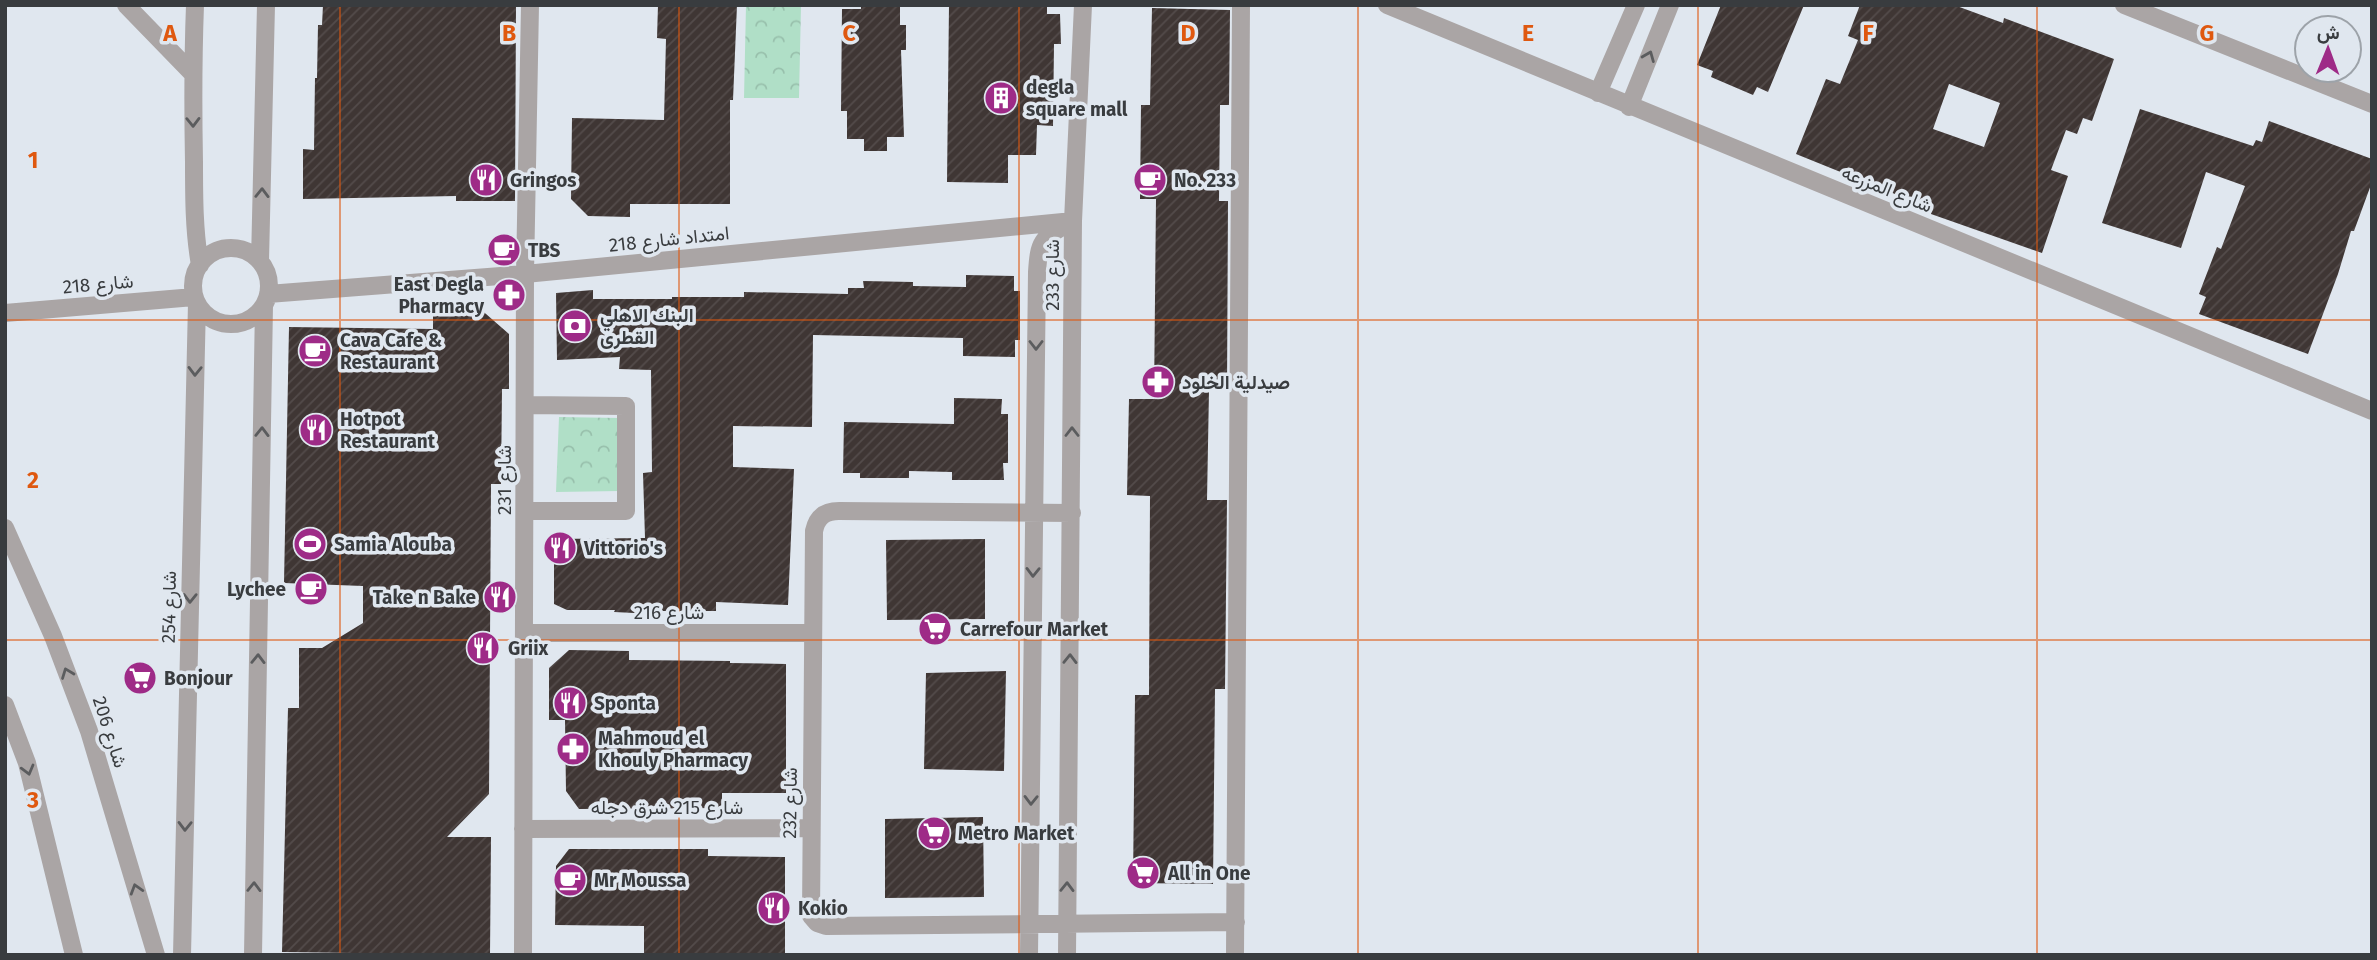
<svg xmlns="http://www.w3.org/2000/svg" width="2377" height="960" font-family="'Fira Sans',Vazirmatn,sans-serif">
	<style>
		.park { fill: url(#park-crowns) }
		.building { fill: url(#building-hatch); fill-rule: evenodd }
		.lines { fill: none; stroke-linecap: round; stroke-linejoin: round }
		.minor { stroke: #aaa5a5; stroke-width: 18 }
		.oneway { stroke: #5b5c5e }
		.grid { fill: none; stroke: #df580f; stroke-width: 2; stroke-opacity: 0.55 }
		.labels { text-anchor: middle; dominant-baseline: central; stroke-width: 7; stroke-linejoin: round; paint-order: stroke }
		.poi-label { font-size: 19px; font-weight: bold; fill: #393c3f; stroke: #e0e7ef; text-anchor: start }
		.street-label { font-size: 19px; fill: #393c3f; stroke: #e0e7ef }
		.grid-label { font-size: 23px; text-anchor: middle; font-weight: bold; fill: #df580f; stroke: #e0e7ef; stroke-width: 7; stroke-linejoin: round; paint-order: stroke }
	</style>
	<defs>
		<pattern id="park-crowns" width="20" height="18" patternUnits="userSpaceOnUse" patternTransform="scale(1.75)"><rect width="20" height="18" fill="#b0dfc7"/><path d="M2 6a3 3 0 1 1 6 0M12 15a3 3 0 1 1 6 0" fill="none" stroke="#98c0ac"/></pattern>
		<pattern id="building-hatch" width="6" height="6" patternUnits="userSpaceOnUse" patternTransform="scale(1.75)"><rect width="6" height="6" fill="#3f3634"/><path d="M-1 1l2-2M0 6l6-6M5 7l2-2" fill="none" stroke="#534b4a"/></pattern>
	</defs>
	<rect width="100%" height="100%" fill="#e0e7ef"/>
	<path class="park" d="M746 5H801L799 98H744Z
		M559 417 620 418V491L556 492Z"/>
	<path class="building" d="M323 5H516L515 201H456V196L303 199V149L314 150 315 78H317L318 25H322Z
		M658 5H737L733 100H730V204H630V217L588 216 571 199 572 118 664 120 666 39 657 38Z
		M861 5H900V25H906V50H901L904 137H887V151H864V139H847V111H841L842 9H861Z
		M949 5H1047V14H1060L1061 44H1054L1053 126 1037 125 1036 155H1008V183L947 182Z
		M1721 5H1804L1768 92 1757 87 1753 95 1711 77 1713 71 1697 65Z
		M1860 5H1954L2003 23 2004 18 2114 59 2092 121 2083 118 2077 134 2066 130 2051 170 2068 176 2042 253 1931 214 1932 209 1796 154 1826 79 1840 84 1858 40 1848 36ZM1949 84 2000 103 1984 147 1933 129Z
		M1152 8 1230 10 1229 105H1220L1219 201H1228L1227 391 1209 390 1207 500H1227L1225 689H1215L1213 884 1133 883 1135 695H1149L1150 496 1127 495 1129 399H1154L1156 199H1140L1141 105H1150Z
		M2140 109 2253 146 2256 140 2262 142 2269 121 2372 159V182L2354 231H2351L2338 274 2308 354 2199 314 2206 297 2199 294 2217 247 2221 249 2245 186 2206 172 2181 248 2102 223Z
		M966 275 1014 276V291H1020V340H1015V357L963 356V338L813 335 812 427 733 426V467L794 469 788 605 716 602V611H656L655 614 614 612 615 610H567L554 604V539L645 538 643 473 652 472 651 370 619 369 620 357 557 360 556 293 593 290V299H672V297H744V292L848 294V288H864L863 281 913 282V286L966 287Z
		M478 307 509 334V389H502L501 484H491L489 794 447 837H491L490 955 282 952 288 708H299V648H322L363 623V586L284 583 289 327 433 329V308Z
		M954 398 1002 399 1001 414H1008V463H1003L1004 480H952V472L909 471V478H860V473H843L844 422 954 424Z
		M985 539V619L887 620 886 540Z
		M569 650 629 651V660L730 661V663L786 664V793H722V808L579 809 566 791 565 720H549V668Z
		M1006 671 1004 771 924 769 926 673Z
		M983 817 984 897 885 898V819Z
		M569 849H708V856L785 857V955H644V926L555 925 556 866Z"/>
	<g class="lines">
		<path class="minor" d="M126 5 192 73
			M195 5C193 58 193 110 194 162 194 197 194 231 200 265
			M1387 5 2372 411
			M2124 5 2372 104
			M1598 93 1636 5
			M1629 107 1670 5
			M193 286a38 38 0 1 1 76 0a38 38 0 1 1-76 0Z
			M260 261 266 5
			M268 294 525 274 1073 221
			M5 313 194 297
			M525 511H626V406L525 405
			M1072 513 839 511C825 511 817 517 814 531L811 916 817 923 826 926 1236 922
			M5 528 53 636 89 731 156 955
			M524 633H813
			M5 705 27 763 74 955
			M523 829 811 828
			M182 955 197 303
			M253 955 264 305
			M523 955 525 274 530 5
			M1029 955 1037 272C1039 242 1041 239 1067 224
			M1067 955 1073 221 1083 5
			M1235 955 1241 5"/>
	</g>
	<defs><path id="oneway-chevron" d="M-2-3.5L2.5 0L-2 3.5" fill="none" stroke-width="1.6" stroke-linecap="round" stroke-linejoin="round" transform="scale(1.75)"/></defs>
	<g class="oneway">
		<use href="#oneway-chevron" transform="translate(1649 56) rotate(-68)"/>
		<use href="#oneway-chevron" transform="translate(193 122) rotate(89)"/>
		<use href="#oneway-chevron" transform="translate(262 193) rotate(-89)"/>
		<use href="#oneway-chevron" transform="translate(1036 345) rotate(90)"/>
		<use href="#oneway-chevron" transform="translate(195 371) rotate(91)"/>
		<use href="#oneway-chevron" transform="translate(262 432) rotate(-89)"/>
		<use href="#oneway-chevron" transform="translate(1072 432) rotate(-90)"/>
		<use href="#oneway-chevron" transform="translate(1033 572) rotate(91)"/>
		<use href="#oneway-chevron" transform="translate(190 598) rotate(91)"/>
		<use href="#oneway-chevron" transform="translate(258 659) rotate(-89)"/>
		<use href="#oneway-chevron" transform="translate(1070 659) rotate(-89)"/>
		<use href="#oneway-chevron" transform="translate(67 673) rotate(-111)"/>
		<use href="#oneway-chevron" transform="translate(28 770) rotate(75)"/>
		<use href="#oneway-chevron" transform="translate(1031 800) rotate(91)"/>
		<use href="#oneway-chevron" transform="translate(185 826) rotate(91)"/>
		<use href="#oneway-chevron" transform="translate(254 887) rotate(-89)"/>
		<use href="#oneway-chevron" transform="translate(1067 887) rotate(-89)"/>
		<use href="#oneway-chevron" transform="translate(136 889) rotate(-107)"/>
	</g>
	<path class="grid" d="M340 5V955M679 5V955M1019 5V955M1358 5V955M1698 5V955M2037 5V955M5 320H2372M5 640H2372"/>
	<defs>
		<symbol id="building-disc" viewBox="-11 -11 22 22"><circle r="9.5" fill="#9e2b87" stroke="#e0e7ef"/><path d="M-4-6H4V6H1V3H-1V6H-4ZM-2.5-4.3h1.7v1.8h-1.7ZM.8-4.3h1.7v1.8H.8ZM-2.5-1h1.7V.8h-1.7ZM.8-1h1.7V.8H.8Z" fill="#fff"/></symbol>
		<symbol id="restaurant-disc" viewBox="-11 -11 22 22"><circle r="9.5" fill="#9e2b87" stroke="#e0e7ef"/><path d="M-5-6h1v4h1v-4h1v4h1v-4h1v5L-1.5 .5V6h-2V.5L-5-1ZM5-6V6H3V1.5H1.5Q1.5-4 5-6Z" fill="#fff"/></symbol>
		<symbol id="cafe-disc" viewBox="-11 -11 22 22"><circle r="9.5" fill="#9e2b87" stroke="#e0e7ef"/><path d="M-5.5-4.5H6V0H3Q3 3.5 0 3.5H-2.5Q-5.5 3.5-5.5 0ZM3-3.2v2h1.7v-2ZM-6 4.5H4V6H-6Z" fill="#fff"/></symbol>
		<symbol id="pharmacy-disc" viewBox="-11 -11 22 22"><circle r="9.5" fill="#9e2b87" stroke="#e0e7ef"/><path d="M-2-6h4v4h4v4h-4v4h-4v-4h-4v-4h4Z" fill="#fff"/></symbol>
		<symbol id="bank-disc" viewBox="-11 -11 22 22"><circle r="9.5" fill="#9e2b87" stroke="#e0e7ef"/><path d="M-6-4H6V4H-6ZM0-2.3a2.3 2.3 0 1 0 0 4.6a2.3 2.3 0 1 0 0-4.6Z" fill="#fff"/></symbol>
		<symbol id="stadium-disc" viewBox="-11 -11 22 22"><circle r="9.5" fill="#9e2b87" stroke="#e0e7ef"/><path d="M0-5a6.5 5 0 1 0 0 10a6.5 5 0 1 0 0-10ZM-3.5-1.8h7v3.6h-7Z" fill="#fff"/></symbol>
		<symbol id="supermarket-disc" viewBox="-11 -11 22 22"><circle r="9.5" fill="#9e2b87" stroke="#e0e7ef"/><path d="M-6-5.5h2.5l.6 2H6L4.5 2H-2.5L-4.4-4H-6ZM-1.5 3.2a1.3 1.3 0 1 0 .1 0ZM3 3.2a1.3 1.3 0 1 0 .1 0Z" fill="#fff"/></symbol>
	</defs>
	<g fill-rule="evenodd">
		<use href="#building-disc" x="982" y="79" width="38" height="38"/>
		<use href="#restaurant-disc" x="467" y="161" width="38" height="38"/>
		<use href="#cafe-disc" x="1131" y="161" width="38" height="38"/>
		<use href="#cafe-disc" x="485" y="231" width="38" height="38"/>
		<use href="#pharmacy-disc" x="490" y="276" width="38" height="38"/>
		<use href="#bank-disc" x="556" y="307" width="38" height="38"/>
		<use href="#cafe-disc" x="296" y="332" width="38" height="38"/>
		<use href="#pharmacy-disc" x="1139" y="363" width="38" height="38"/>
		<use href="#restaurant-disc" x="297" y="411" width="38" height="38"/>
		<use href="#stadium-disc" x="291" y="525" width="38" height="38"/>
		<use href="#restaurant-disc" x="541" y="529" width="38" height="38"/>
		<use href="#cafe-disc" x="292" y="570" width="38" height="38"/>
		<use href="#restaurant-disc" x="481" y="578" width="38" height="38"/>
		<use href="#supermarket-disc" x="916" y="610" width="38" height="38"/>
		<use href="#restaurant-disc" x="464" y="629" width="38" height="38"/>
		<use href="#supermarket-disc" x="121" y="659" width="38" height="38"/>
		<use href="#restaurant-disc" x="551" y="684" width="38" height="38"/>
		<use href="#pharmacy-disc" x="554" y="730" width="38" height="38"/>
		<use href="#supermarket-disc" x="915" y="814" width="38" height="38"/>
		<use href="#supermarket-disc" x="1124" y="854" width="38" height="38"/>
		<use href="#cafe-disc" x="551" y="861" width="38" height="38"/>
		<use href="#restaurant-disc" x="755" y="889" width="38" height="38"/>
	</g>
	<g class="labels">
		<g class="poi-label">
			<text x="1026" y="87">degla<tspan x="1026" dy="22">square mall</tspan></text>
			<text x="510" y="180">Gringos</text>
			<text x="1174" y="180">No. 233</text>
			<text x="528" y="250">TBS</text>
			<text x="484" y="284" text-anchor="end">East Degla<tspan x="484" dy="22">Pharmacy</tspan></text>
			<text x="600" y="315">البنك الاهلي<tspan x="600" dy="22">القطرى</tspan></text>
			<text x="340" y="340">Cava Cafe &amp;<tspan x="340" dy="22">Restaurant</tspan></text>
			<text x="1182" y="382">صيدلية الخلود</text>
			<text x="340" y="419">Hotpot<tspan x="340" dy="22">Restaurant</tspan></text>
			<text x="334" y="544">Samia Alouba</text>
			<text x="584" y="548">Vittorio's</text>
			<text x="286" y="589" text-anchor="end">Lychee</text>
			<text x="476" y="597" text-anchor="end">Take n Bake</text>
			<text x="960" y="629">Carrefour Market</text>
			<text x="508" y="648">Griix</text>
			<text x="164" y="678">Bonjour</text>
			<text x="594" y="703">Sponta</text>
			<text x="598" y="738">Mahmoud el<tspan x="598" dy="22">Khouly Pharmacy</tspan></text>
			<text x="958" y="833">Metro Market</text>
			<text x="1168" y="873">All in One</text>
			<text x="594" y="880">Mr Moussa</text>
			<text x="798" y="908">Kokio</text>
		</g>
		<g class="street-label">
			<text transform="translate(1887 189) rotate(22)">شارع المزرعه</text>
			<text transform="translate(669 239) rotate(-6)">امتداد شارع 218</text>
			<text transform="translate(1052 275) rotate(-90)">شارع 233</text>
			<text transform="translate(98 284) rotate(-5)">شارع 218</text>
			<text transform="translate(504 480) rotate(-90)">شارع 231</text>
			<text transform="translate(169 607) rotate(-89)">شارع 254</text>
			<text x="669" y="612">شارع 216</text>
			<text transform="translate(110 732) rotate(72)">شارع 206</text>
			<text transform="translate(790 803) rotate(-89)">شارع 232</text>
			<text x="667" y="807">شارع 215 شرق دجله</text>
		</g>
	</g>
	<g class="grid-label">
		<text x="170" y="41">A</text>
		<text x="509" y="41">B</text>
		<text x="849" y="41">C</text>
		<text x="1188" y="41">D</text>
		<text x="1528" y="41">E</text>
		<text x="1868" y="41">F</text>
		<text x="2207" y="41">G</text>
		<text x="33" y="168">1</text>
		<text x="33" y="488">2</text>
		<text x="33" y="808">3</text>
	</g>
	<rect width="2377" height="960" fill="none" stroke="#393c3f" stroke-width="14"/>
	<g transform="translate(2328 49) rotate(1)"><circle r="33" fill="#e0e7ef" stroke="#9da3a9" stroke-width="2"/>
	<path d="M0-5L12 26L0 18L-12 26Z" fill="#9e2b87"/>
	<text y="-10" font-size="19" font-weight="bold" text-anchor="middle" fill="#393c3f">ش</text>
	</g>
</svg>
